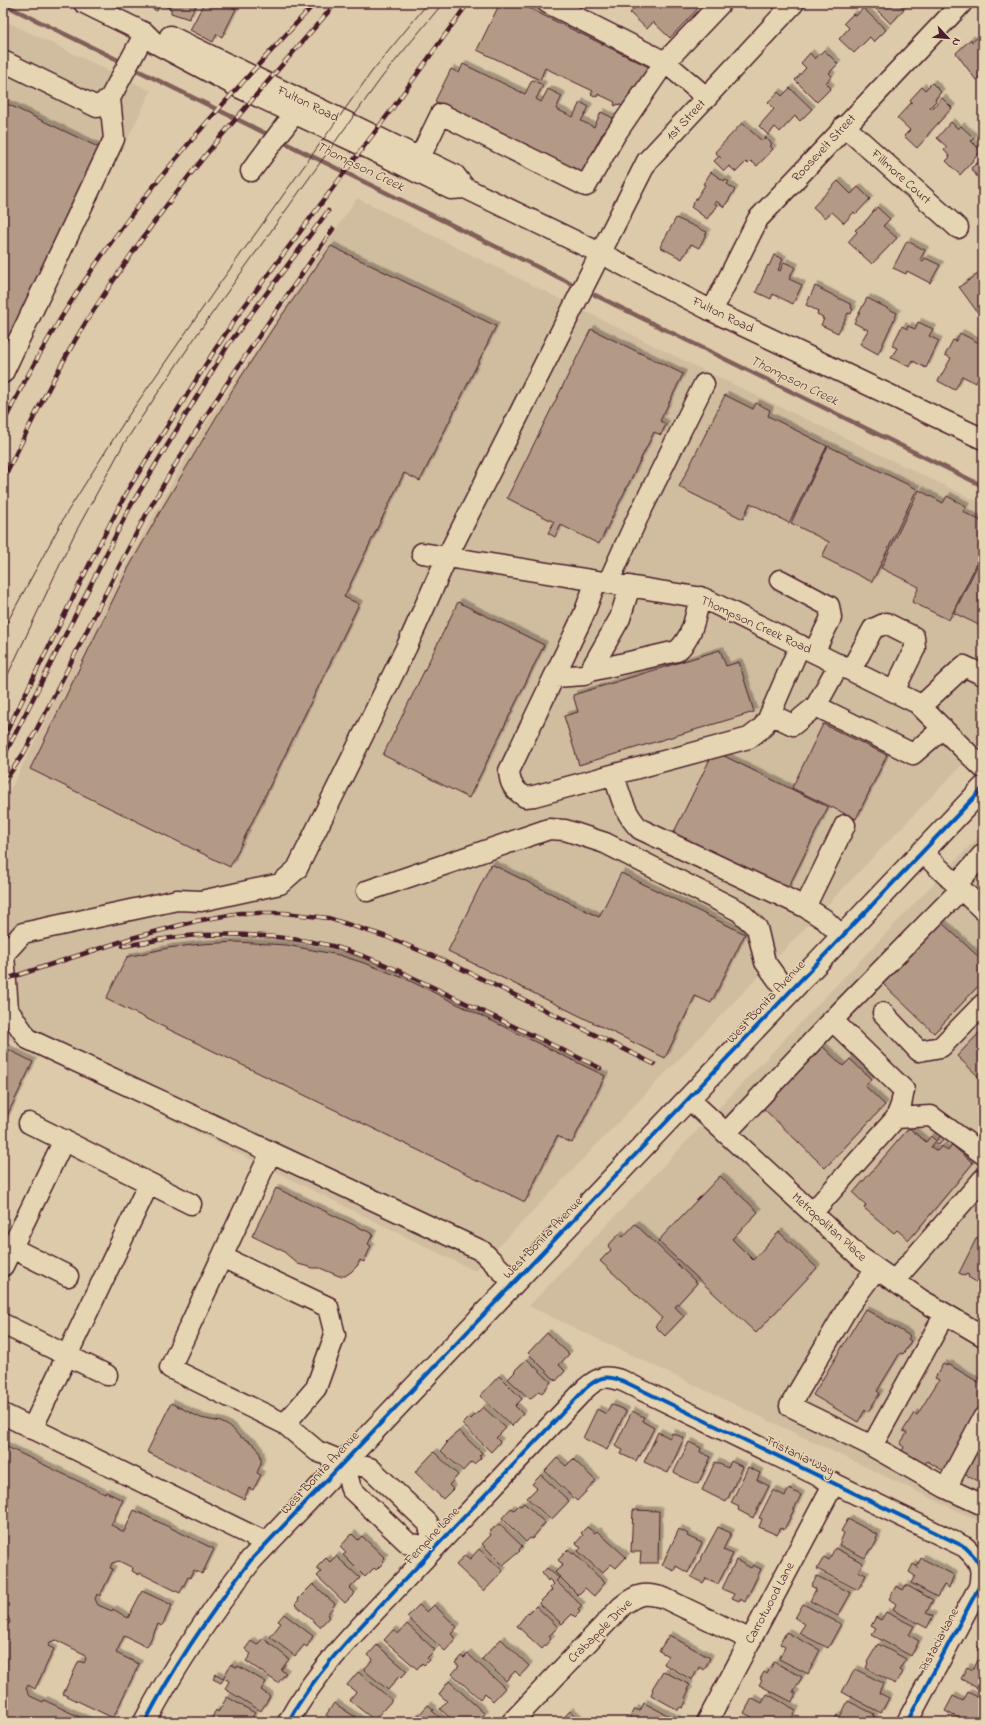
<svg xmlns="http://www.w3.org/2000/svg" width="986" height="1725" font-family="'Indie Flower',sans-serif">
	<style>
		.built { fill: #d0bc9f }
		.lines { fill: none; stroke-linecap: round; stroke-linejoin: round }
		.stream { stroke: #805e5a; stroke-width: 4.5 }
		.building { fill: #b39a86; stroke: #4a1f2b; filter: url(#shadow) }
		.minor-casing { stroke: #4a1f2b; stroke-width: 23 }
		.major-casing { stroke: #4a1f2b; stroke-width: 25 }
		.minor { stroke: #e6d5b2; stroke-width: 20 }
		.major { stroke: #e6d5b2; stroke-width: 22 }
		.tram { stroke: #4a1f2b; stroke-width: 1 }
		.rail-casing { stroke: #4a1f2b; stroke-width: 4.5 }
		.rail { stroke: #e6d5b2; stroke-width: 3; stroke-dasharray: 9; stroke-linecap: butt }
		.cycleway-casing { stroke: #e6d5b2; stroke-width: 6 }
		.cycleway { stroke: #0057b8; stroke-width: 4 }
		.labels { text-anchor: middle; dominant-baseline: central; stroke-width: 3; stroke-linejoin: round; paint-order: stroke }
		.street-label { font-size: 13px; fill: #4a1f2b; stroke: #e6d5b2 }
		.water-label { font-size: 14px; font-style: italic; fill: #60393e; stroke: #e6d5b2 }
	</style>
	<defs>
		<filter id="shadow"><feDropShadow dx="3.5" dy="-3.5" stdDeviation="0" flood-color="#0004"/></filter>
	</defs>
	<rect width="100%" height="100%" fill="#ddcaaa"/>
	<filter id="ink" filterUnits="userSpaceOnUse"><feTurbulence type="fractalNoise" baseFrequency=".025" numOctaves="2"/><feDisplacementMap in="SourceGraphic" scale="8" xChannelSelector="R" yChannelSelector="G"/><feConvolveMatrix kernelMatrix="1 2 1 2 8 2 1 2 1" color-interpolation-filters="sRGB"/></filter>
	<g filter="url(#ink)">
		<path class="built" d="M3 20 151 91 3 393Z
			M357 198 699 368 983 504V743L475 1271 3 1036V804L103 607 197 438Z
			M983 832V1523L529 1306Z"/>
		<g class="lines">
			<path class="stream" d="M3 4 116 59
				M139 71 271 136
				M281 141 572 284
				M595 295 983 486"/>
		</g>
		<path class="building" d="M142 3H161L157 11Z
			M166 3H197L189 19 171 13V9L165 6Z
			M204 3H232L230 7 236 9 222 37 217 34 213 42 190 30Z
			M500 3H518L651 68 640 89 633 86 623 106 617 104 616 106 614 105 615 102 598 94 597 97 591 94 593 91 545 68 540 80 477 50Z
			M639 3H703L670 38 653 22 647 29 630 13Z
			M870 3H901L900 5 904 9 891 24Z
			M863 8 886 30 874 42 870 37 854 53 839 39 849 28 844 23 853 14 856 16Z
			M983 33V75L976 80 956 53 971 39 972 42Z
			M824 50 838 64 829 73 832 76 826 83 831 88 817 102 795 80 806 68 801 63 810 53 815 59Z
			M463 64 525 94 532 80 543 85 536 99 541 102 548 89 562 96 556 109 573 117 580 102 589 107 581 121 594 127 601 112 613 118 604 135 602 134 582 174 435 101 451 69 459 73Z
			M932 83 941 92 935 99 936 101 930 107 932 109 942 98 952 108 929 133 926 138 917 148 904 136 910 130 897 118 912 102 910 100 922 87 925 90Z
			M790 88 812 109 800 121 795 116 780 132 775 127 768 135 759 126 774 109 768 103 778 92 782 96Z
			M3 102 100 148 3 350Z
			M951 122 958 129 961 126 974 138 971 141 981 151 960 175 946 161 950 157 944 150 947 147 937 138Z
			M742 123 762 141 765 137 772 144 770 146 773 149 757 166 751 161 748 164 746 162 736 172 729 166 724 171 714 161 719 156 721 158 715 152Z
			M980 161 981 163 983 161V185L971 168Z
			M711 172 724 181 725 179 729 182 727 184 735 190 724 207 716 201 714 203 717 205 707 219 691 207 705 185 703 184Z
			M838 181 851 194 858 187 870 199 856 214 854 212 844 223 832 212 825 218 813 207Z
			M877 207 890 219 883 226 897 238 872 264 848 242 857 232 855 230 865 222Z
			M676 218 707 232 699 248 691 244 682 259 660 247Z
			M907 241 925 250 920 260 923 262 925 258 940 265 930 283 907 271 906 274 893 268Z
			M331 246 496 326 420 481 404 473 344 597 359 604 230 867 30 769 129 567 161 510 233 389 275 325Z
			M774 255 783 259 778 270 780 271 784 262 795 267 789 279 802 285 793 304 773 294 771 299 756 292 768 265 769 266Z
			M978 274 983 280V309L978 313 959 287Z
			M815 286 852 305 851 308 853 309 851 314 848 313 838 333 821 325 824 319H822L823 317 817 314 818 311 806 305Z
			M867 298 897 313 878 354 860 344 868 330 854 323Z
			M918 322 933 329 929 336 939 341 926 368 913 361 910 367 891 358 897 348 892 346 902 326 907 329 908 326 915 329Z
			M591 329 683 374 660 421 666 424 661 435 654 432 599 544 561 525 555 537 548 533 554 522 507 498Z
			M960 333 983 345V369L976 383 962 376 955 390 938 381 951 358 945 355 953 340 956 341Z
			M725 395 753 409 756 403 770 410 768 416 827 446 789 523 750 503 743 519 679 487Z
			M828 446 917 489 872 582 822 557 829 542 791 523Z
			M919 490 943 503 947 496 966 506 963 512 983 522V551L949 620 912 602 919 587 881 568Z
			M983 554V627L954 613Z
			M458 602 544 645 469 798 383 755Z
			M720 650 726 666 739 662 754 712 579 765 564 716 578 712 573 695Z
			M823 724 887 755 856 819 792 788Z
			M722 755 828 807 786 892 672 836 710 759Z
			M491 864 599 917 621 873 745 934 711 1003 695 996 665 1058 448 951Z
			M941 922 983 961V981L934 1033 883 984Z
			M237 942 286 945 339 955 367 964 406 979 605 1076 572 1143 557 1136 525 1202 106 999 127 957 168 948 201 944Z
			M983 1029V1081L957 1056Z
			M822 1046 843 1066 850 1059 871 1079 865 1086 885 1105 825 1168 763 1108Z
			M3 1047 33 1062 3 1124Z
			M909 1128 926 1142 931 1136 936 1141 944 1131 948 1135 939 1145 935 1142 931 1147 937 1151 942 1146 948 1151 952 1145 973 1163 909 1240 897 1230 894 1233 864 1208 866 1205 853 1193Z
			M720 1176 758 1212 732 1239 753 1260 779 1232 817 1268 756 1333 658 1241Z
			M276 1188 373 1234 368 1244 371 1246 364 1262 360 1260 357 1266 351 1272 345 1276H339L320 1268H313L298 1264 283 1251 252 1236Z
			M635 1224 697 1283 675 1307 684 1316 665 1336 655 1326 662 1318 600 1261 611 1250 608 1246 619 1234 623 1237Z
			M977 1237 983 1241V1286L968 1277 969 1275 966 1274 965 1276 959 1273Z
			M865 1309 910 1336 908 1339 911 1341 903 1354 900 1353 877 1391 880 1393 868 1412 865 1410 858 1422 813 1395Z
			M547 1333 569 1354 559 1365 565 1371 556 1381 528 1353Z
			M527 1359 551 1382 542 1393 539 1391 530 1399 508 1379 515 1372 514 1371Z
			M943 1364 947 1366 948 1364 983 1385V1406L944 1471 927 1461 925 1465 902 1451 904 1447 900 1444 907 1433 903 1431 914 1413 917 1415 939 1380 935 1378Z
			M499 1376 522 1399 515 1406 523 1414 512 1426 480 1396Z
			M171 1403 201 1418 221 1422 232 1428 239 1436 252 1443 258 1449 261 1457V1463L257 1473 261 1475 253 1490 249 1488 244 1499 147 1452Z
			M611 1404 626 1411 607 1450 583 1438 597 1409 606 1414Z
			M483 1407 506 1428 496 1438 500 1442 491 1452 462 1424 469 1417 471 1419Z
			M632 1411 644 1417 642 1421 654 1428 640 1456 639 1455 636 1461 621 1454 623 1450 615 1446Z
			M459 1431 482 1453 479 1456 481 1458 474 1464 471 1462 463 1471 441 1451 447 1443 446 1442Z
			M658 1432 670 1438 672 1433 684 1438 668 1473 644 1462Z
			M983 1439V1484L962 1473Z
			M689 1442 701 1448 700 1452 711 1457 698 1484 679 1476V1475L674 1472Z
			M3 1445 105 1494 106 1492 123 1500 111 1525 124 1532 134 1510 214 1549 202 1574 194 1570 190 1578 188 1577 180 1593 140 1573 139 1575 132 1571 133 1568 119 1561 112 1563 110 1568 113 1569 100 1596 97 1594 95 1599 98 1605 112 1611 113 1609 128 1618 142 1591 172 1605 162 1626 158 1624 147 1647 124 1636 116 1653 139 1664 113 1718 63 1694 79 1661 84 1663 86 1659 84 1654 56 1640 50 1642 48 1646 54 1649 35 1689 28 1685 26 1689 30 1696 43 1702 44 1700 90 1722H3V1623L4 1622 9 1624 10 1622 8 1616 3 1613Z
			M434 1452 458 1475 449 1485 453 1489 443 1499 415 1472Z
			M557 1458 566 1466 573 1459 596 1481 577 1501 545 1471Z
			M731 1461 743 1467 726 1502 702 1490 715 1462 728 1468Z
			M748 1467 760 1473 757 1480 769 1486 753 1518 738 1510 739 1507 731 1503Z
			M541 1475 569 1501 551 1520 527 1498 537 1488 532 1484Z
			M789 1489 801 1495 784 1530 781 1528 777 1535 759 1527 762 1519 759 1518 773 1490 785 1496Z
			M524 1503 545 1523 532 1539 530 1538 526 1542 502 1518 511 1508 514 1510 519 1505 521 1506Z
			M633 1510 659 1511 658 1563H640L641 1552H631Z
			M848 1519 878 1535 876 1539 877 1540 872 1550 870 1549 865 1558 839 1545 844 1533 841 1531Z
			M499 1524 522 1546 519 1550 520 1551 503 1565 482 1544 491 1535 489 1532Z
			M587 1527 595 1533 597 1531 626 1557 616 1568 611 1564 602 1573 578 1551 581 1548 576 1543 583 1535 581 1533Z
			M718 1527 731 1533 723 1550 733 1554 718 1584 706 1578 703 1583 691 1577Z
			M679 1529 688 1534 687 1536 702 1543 688 1573 676 1566 674 1571 662 1565Z
			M352 1534 358 1540 362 1536 385 1558 382 1561 384 1562 376 1570 374 1568 365 1577 343 1555 346 1553 340 1547Z
			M835 1548 863 1563 858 1571 866 1575 858 1590 817 1569 824 1557 829 1560Z
			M479 1549 503 1571 484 1591 456 1565 465 1555 470 1559Z
			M568 1550 573 1554 574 1553 605 1583 594 1596 585 1588 578 1595 555 1572 563 1565 558 1560Z
			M336 1556 360 1578 350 1588 355 1593 345 1603 317 1576 321 1572 316 1568 326 1558 330 1562Z
			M921 1558 954 1575 949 1588 944 1585 937 1597 911 1583 915 1576 909 1572 913 1564 919 1568 917 1566Z
			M736 1560 751 1568 753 1565 761 1569 745 1602 740 1599 739 1601 732 1598 734 1594 722 1589Z
			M547 1568 559 1578 556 1581 582 1606 578 1610 580 1612 575 1617 572 1614 562 1624 539 1603 552 1590 550 1588 554 1584 549 1579 548 1581 542 1573Z
			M817 1576 851 1593 838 1616 810 1601 816 1589 811 1586Z
			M313 1584 335 1604 327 1615 329 1617 320 1627 295 1604 299 1600 298 1599Z
			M906 1585 933 1600 926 1613 933 1616 927 1628 893 1610 896 1604 889 1599 896 1586 903 1590Z
			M803 1604 841 1624 828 1648 799 1633 805 1624 795 1618Z
			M419 1605 427 1612 434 1605 457 1627 451 1634 456 1639 445 1651 407 1617Z
			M536 1606 558 1627 549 1636 551 1639 542 1649 517 1626 528 1612 529 1613Z
			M886 1612 914 1626 909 1635 919 1641 911 1656 872 1635 876 1629 871 1626 876 1617 881 1620Z
			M284 1614 313 1636 307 1647 304 1645 295 1656 270 1637 281 1623 278 1621Z
			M407 1624 435 1650 427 1658 429 1660 424 1665 422 1663 417 1669 384 1640 393 1630 398 1634Z
			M786 1632 820 1650 808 1674 779 1659 785 1647 780 1644Z
			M669 1635 710 1658 704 1670 699 1667 692 1680 664 1664 668 1656 659 1651Z
			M263 1638 289 1659 281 1670 286 1673 278 1683 246 1661 251 1654 245 1649 251 1641 257 1645Z
			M501 1639 529 1666 520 1676 515 1671 506 1681 482 1659Z
			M983 1640V1653L977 1650Z
			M878 1644 906 1659 899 1670 902 1672 895 1684 866 1668 868 1663 867 1662Z
			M377 1645 407 1671 401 1678 399 1676 388 1690 364 1670 373 1659 368 1655Z
			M468 1654 505 1688 493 1701 485 1693 480 1699 452 1674 459 1666 455 1663 461 1656 464 1658Z
			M979 1658 983 1660V1691L961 1679 967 1667 973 1670Z
			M774 1662 802 1677 793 1692 796 1693 792 1702 759 1685 762 1680 760 1679 764 1672 767 1674Z
			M231 1664 237 1668 238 1666 266 1682 261 1690 270 1696 261 1711 225 1689 229 1681 224 1678 221 1683 213 1679 216 1674 223 1678Z
			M855 1669 883 1683 879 1693 889 1698 881 1713 842 1692Z
			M663 1671 690 1685 687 1689 689 1690 685 1698 687 1699 683 1708 680 1707 678 1710 651 1695 653 1690 652 1689Z
			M358 1672 392 1700 374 1720 349 1700 356 1692 347 1685Z
			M449 1681 485 1714 477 1722 473 1720 471 1722H455L440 1709 447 1701 439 1694Z
			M968 1692 983 1700V1722H966L945 1711 953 1696 963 1701Z
			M767 1694 796 1710 790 1722H761L744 1713 752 1698 762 1703Z
			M227 1697 255 1713 249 1722H216L211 1719 216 1710 218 1712Z
			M848 1701 874 1714 873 1716 875 1717 872 1722H834L837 1715 840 1717Z
			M334 1703 363 1722H325L329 1717 326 1715Z
			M644 1703 679 1721 678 1722H628L635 1709 640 1711Z
			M428 1705 434 1710 432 1711 445 1722H410L415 1716 417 1717Z
			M570 1711 582 1722H560Z"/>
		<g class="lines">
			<defs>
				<path id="minor" d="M84 3 145 33 155 43 238 87 364 146 451 189 465 188 602 254 712 311 983 439
					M548 3 665 62 707 98
					M170 36 455 175 465 188
					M3 61 97 107 110 98 145 33
					M844 126 958 228
					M420 157 441 114 586 186 615 135 665 62 721 3
					M251 171 294 114
					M712 311 758 219 962 3
					M3 373 114 139 110 98
					M422 553 703 598 917 703 983 768
					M780 580 829 606 831 618 814 652
					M596 581 584 614 509 771C510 784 513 789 525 797L534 796 749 738 762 728 768 719 800 645
					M608 583 637 519 704 384
					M839 664 816 706 913 754 943 728
					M851 670 873 629 886 623 914 637 915 648 894 691
					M590 671 677 651C693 637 695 617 700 597
					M555 677 584 675 590 671 620 618 630 586
					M921 706 964 666 983 675
					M770 714 793 725 816 706
					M614 775C620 795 625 815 640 829L805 907 824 919 842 936
					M922 852 983 910
					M956 885 983 854
					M367 891 549 829 565 830 605 843 739 911 757 928 765 962 788 994
					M805 907 845 825
					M883 1013 919 1051 941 1047 983 1004
					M832 1020 904 1090 901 1105 896 1118 931 1116 983 1154
					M689 1099 860 1257 920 1299 983 1336
					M29 1123 149 1183 32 1429
					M726 1133 847 1005 961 889
					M271 1152 28 1039 8 1010 4 954 23 933 177 900 201 901 280 884 297 869 407 646 447 557 647 161 794 3
					M149 1183 191 1204
					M812 1213 896 1118
					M12 1248 68 1276
					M222 1257 328 1307 335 1335 316 1388 285 1424
					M3 1266 64 1140
					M876 1269 848 1307 790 1406 872 1446 946 1488 983 1505
					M894 1281 983 1179
					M3 1324 107 1375
					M3 1414 267 1543
					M872 1446 945 1314
					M344 1462 351 1489 409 1544 435 1547 428 1523 370 1468 344 1462 317 1451 285 1424 170 1368 271 1152 482 1251 514 1283
					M946 1488 983 1418
					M288 1722C319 1665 369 1618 413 1571 471 1510 528 1449 586 1388 600 1376 606 1375 623 1381L965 1547C980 1561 983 1567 979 1587L907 1722
					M512 1722 622 1606C637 1594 644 1592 664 1598L751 1640
					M707 1722 834 1483"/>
				<path id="major" d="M145 1722C175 1664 211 1612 251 1560L983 788"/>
			</defs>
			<use href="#minor" class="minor-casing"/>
			<use href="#major" class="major-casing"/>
			<use href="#minor" class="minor"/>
			<use href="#major" class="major"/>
			<path class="tram" d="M3 630 66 514 126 419 220 283 373 70 428 3
				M3 685 74 535 123 445 198 333 340 135 382 77 443 3"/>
			<defs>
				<path id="rail" d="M3 424C38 352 80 283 129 218 186 142 251 73 315 3
					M3 480C29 427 55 373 86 322 133 249 184 178 241 113 272 76 304 40 336 3
					M3 739 99 545 129 488 216 348 240 312 392 109 468 3
					M3 758 130 507 228 345 328 211
					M3 784 25 751C67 674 104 593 146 515 202 415 268 323 333 229
					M123 946C148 942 175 936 201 935 242 933 283 936 323 944 348 949 372 959 395 969L600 1068
					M3 980 132 938 196 921 240 913H285L328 918 387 937 452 964 654 1064"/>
			</defs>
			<use href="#rail" class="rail-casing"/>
			<use href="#rail" class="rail"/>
			<defs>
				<path id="cycleway" d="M145 1722C175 1664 211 1612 251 1560L983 788
					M288 1722C319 1665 369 1618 413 1571 471 1510 528 1449 586 1388 600 1376 606 1375 623 1381L965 1547C980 1561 983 1567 979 1587L907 1722"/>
			</defs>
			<use href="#cycleway" class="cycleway-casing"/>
			<use href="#cycleway" class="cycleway"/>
		</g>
	</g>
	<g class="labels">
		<g class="street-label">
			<text transform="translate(308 104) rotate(26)">Fulton Road</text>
			<text transform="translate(686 120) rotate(-47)">1st Street</text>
			<text transform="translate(824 148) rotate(-47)">Roosevelt Street</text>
			<text transform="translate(901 177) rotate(42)">Fillmore Court</text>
			<text transform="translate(723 315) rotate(26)">Fulton Road</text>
			<text transform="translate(756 625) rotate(25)">Thompson Creek Road</text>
			<text transform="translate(766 1002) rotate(-47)">West Bonita Avenue</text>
			<text transform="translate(829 1227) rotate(42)">Metropolitan Place</text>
			<text transform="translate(543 1238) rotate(-46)">West Bonita Avenue</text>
			<text transform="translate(800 1456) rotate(26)">Tristania Way</text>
			<text transform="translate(320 1473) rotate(-47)">West Bonita Avenue</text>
			<text transform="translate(432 1536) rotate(-47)">Fernpine Lane</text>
			<text transform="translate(770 1603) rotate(-62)">Carrotwood Lane</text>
			<text transform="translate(600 1631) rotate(-45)">Crabapple Drive</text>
			<text transform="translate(939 1640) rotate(-62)">Pistacia Lane</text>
		</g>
		<g class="water-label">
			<text transform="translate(360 167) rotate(26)">Thompson Creek</text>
			<text transform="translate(794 381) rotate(26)">Thompson Creek</text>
		</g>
	</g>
	<rect width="986" height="1725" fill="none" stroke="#e6d5b2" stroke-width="16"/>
	<rect x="8" y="8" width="970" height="1709" fill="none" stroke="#4a1f2b" stroke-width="1.5" filter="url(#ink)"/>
	<g transform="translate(948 38) rotate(116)" stroke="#e6d5b2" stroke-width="3" paint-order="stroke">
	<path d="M0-3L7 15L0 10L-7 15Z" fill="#4a1f2b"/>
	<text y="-6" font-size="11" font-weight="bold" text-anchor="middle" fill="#4a1f2b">N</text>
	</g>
</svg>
